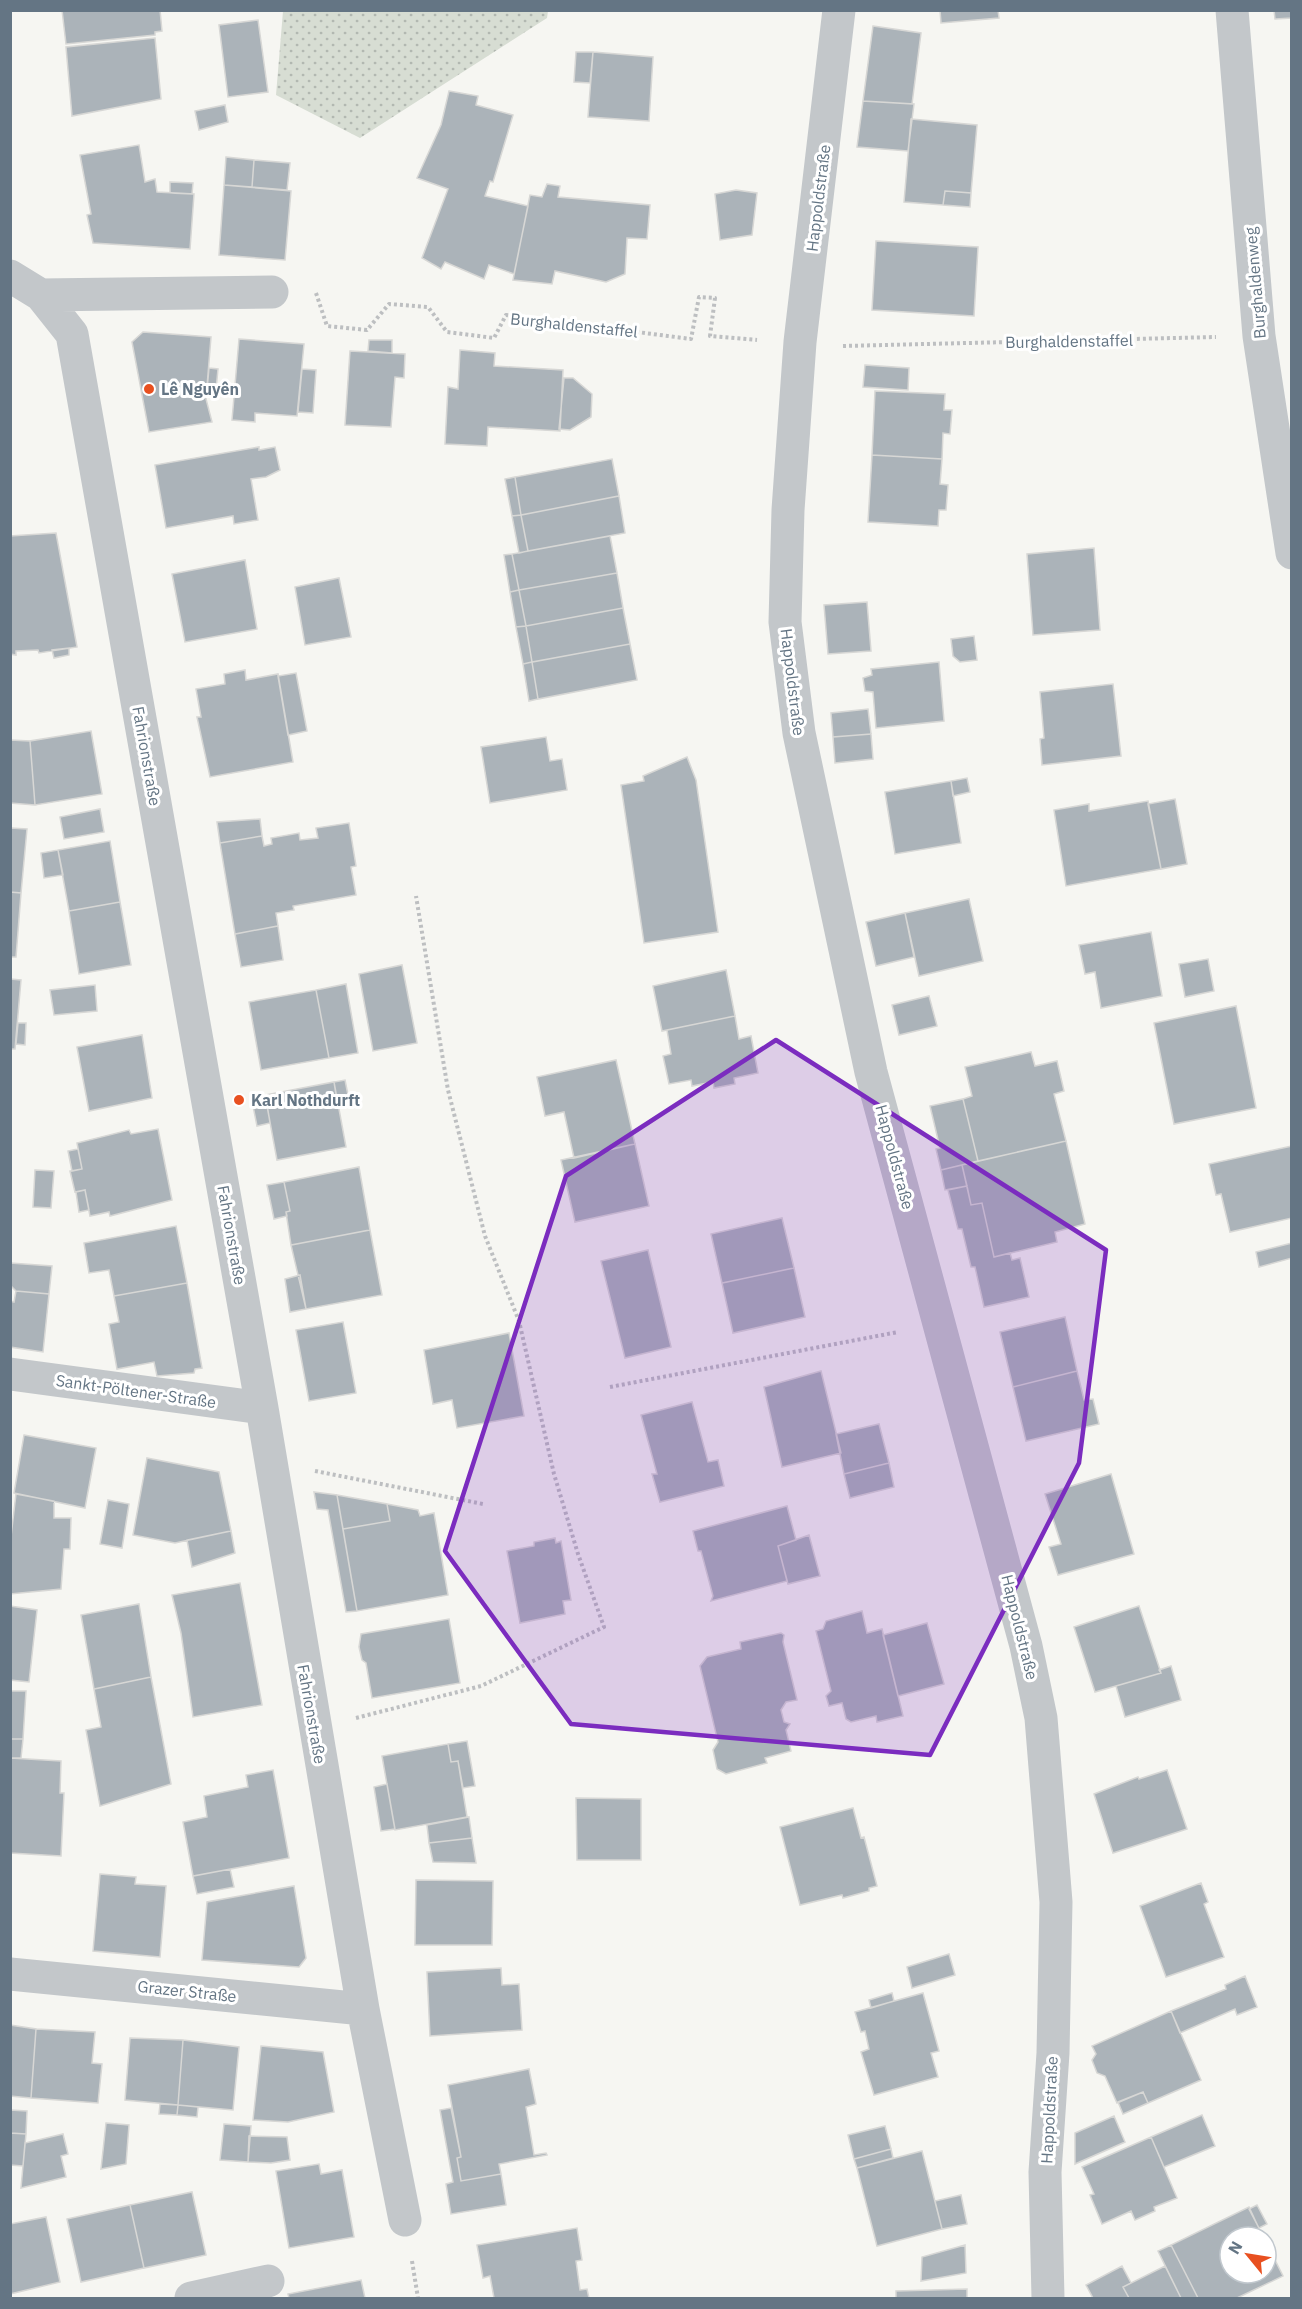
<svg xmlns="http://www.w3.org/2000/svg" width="1302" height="2309" font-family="'IBM Plex Sans',sans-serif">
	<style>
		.garden { fill: url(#garden-dots) }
		.building { fill: #abb3b9; stroke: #d7d7d5; stroke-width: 1.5 }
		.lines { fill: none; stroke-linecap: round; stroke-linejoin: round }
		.path { stroke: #bdbfc1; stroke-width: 4; stroke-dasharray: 3 3; stroke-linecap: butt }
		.minor { stroke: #c3c7ca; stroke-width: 33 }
		.marked { fill: #7b2cbf; fill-opacity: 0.2; stroke: #7b2cbf; stroke-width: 4.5; stroke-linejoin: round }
		.poi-dot { fill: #e85020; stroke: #fff; stroke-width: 2 }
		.labels { text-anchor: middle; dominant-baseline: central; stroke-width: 6; stroke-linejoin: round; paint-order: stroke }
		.street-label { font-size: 16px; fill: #647584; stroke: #fff }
		.poi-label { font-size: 16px; font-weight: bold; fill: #647584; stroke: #fff; text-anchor: start }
	</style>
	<defs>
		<pattern id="garden-dots" width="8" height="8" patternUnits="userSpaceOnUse" patternTransform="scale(1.5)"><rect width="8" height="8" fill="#d7ddd3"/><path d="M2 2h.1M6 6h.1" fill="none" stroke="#b2b8b1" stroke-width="1.8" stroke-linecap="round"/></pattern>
	</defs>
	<rect width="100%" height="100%" fill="#f6f6f2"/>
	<path class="garden" d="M283 11V10L548 11 547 18 360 138 276 95Z"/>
	<path class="building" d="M62 10H160L162 31 155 32V35L66 44Z
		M940 10H998L999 18 941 23Z
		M1274 10H1292V18L1275 19Z
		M258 20 268 92 228 97 219 25Z
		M873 26 921 33 912 104 863 101Z
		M155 38 161 99 72 116 66 47Z
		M576 52H593L590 83 574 82Z
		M593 52 653 57 649 121 588 117Z
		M449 91 478 96 476 105 513 115 493 182 490 181 485 196 528 206 514 274 489 265 484 279 445 262 441 269 422 258 448 189 417 178 441 125Z
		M863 101 914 104 908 151 857 147Z
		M225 105 228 122 199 130 195 111Z
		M911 119 977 125 971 193 945 191 943 205 904 202Z
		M139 145 145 182 155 179 157 192 194 194 190 249 93 243 87 215 91 214 80 155Z
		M226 157 254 160 252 187 224 185Z
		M254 160 290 163 287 190 252 187Z
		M170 182 193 183 192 194 170 193Z
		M547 184 560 186 558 197 650 205 647 239 627 238 625 274 606 282 555 271 552 284 513 280 530 195 542 197Z
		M224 185 291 191 285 260 219 255Z
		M736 190 757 193 752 235 720 240 715 194Z
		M945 191 971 193 970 207 943 205Z
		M876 241 978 247 974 316 872 310Z
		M143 332 211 337 206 399 212 422 149 432 132 342Z
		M239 339 304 344 297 416 255 413V422L232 420Z
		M369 340H392V353L368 351Z
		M460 350 495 353 494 366 563 370 560 431 488 427 487 446 445 444 448 387 458 389Z
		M350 351 405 354 404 378 395 377 391 427 345 425Z
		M865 365 909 368 908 390 863 387Z
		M209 368 218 369 216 390H207Z
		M302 369 316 370 313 413 298 412Z
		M564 378H573L592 394 591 417 570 430 559 429Z
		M875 391 945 394 944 410H952L950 434 943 433 942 459 872 455Z
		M259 447V450L275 447 280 470 266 477 251 479 258 520 234 524 233 516 166 528 155 465Z
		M872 455 942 459 940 484 948 485 946 510H939L938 526 868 522Z
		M612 459 619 496 521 515 515 477Z
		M515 477 521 515 512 516 505 479Z
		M619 496 625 533 528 551 521 515Z
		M521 515 528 551 519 553 512 516Z
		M56 533 77 647 39 653 38 650 16 651V655L10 654V536Z
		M610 536 617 573 519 590 512 554Z
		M1094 548 1100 630 1033 635 1027 554Z
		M512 554 519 590 510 592 504 555Z
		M245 560 257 629 185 642 172 574Z
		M617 573 623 608 526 626 519 590Z
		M339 578 351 637 305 645 295 587Z
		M519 590 526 626 516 627 510 592Z
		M867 602 871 651 828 654 824 605Z
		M623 608 630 644 532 662 526 626Z
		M526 626 532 662 523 664 516 627Z
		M974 636 977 660 960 662 953 656 951 639Z
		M630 644 637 680 538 699 532 662Z
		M69 648V655L54 658 52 650Z
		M532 662 538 699 529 701 523 664Z
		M939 662 944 721 876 728 873 692 865 691 863 678 872 675 871 669Z
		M245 670 246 680 278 674 293 762 210 777 197 717H201L196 689 225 684 224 674Z
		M296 673 307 731 288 735 278 676Z
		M1113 684 1121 756 1042 765 1040 739 1044 738 1040 692Z
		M868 709 871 734 833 737 831 713Z
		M91 731 102 794 35 805 30 741Z
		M871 734 873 759 835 763 833 737Z
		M546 737 550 761 562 759 567 790 490 803 481 747Z
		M10 740 30 741 35 805 10 803Z
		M687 757 696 780 718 932 644 943 621 785 644 781 643 776Z
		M967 778 970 792 953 796 951 781Z
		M951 781 961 843 895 854 885 792Z
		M1175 799 1187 864 1161 869 1148 804Z
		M1148 801 1161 869 1066 886 1054 810 1089 804V811Z
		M100 809 104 832 64 839 60 817Z
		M260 819 262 836 220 843 217 822Z
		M349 823 356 866 351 867 356 895 293 906 294 910 276 913 278 926 235 934 220 843 262 836 264 846 272 844 271 838 299 833 300 840 318 838 316 828Z
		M10 828 27 829 21 893 10 892Z
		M110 841 120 902 69 911 58 850Z
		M58 850 63 875 44 878 41 853Z
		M10 892 21 893 16 957H10Z
		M969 899 983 961 919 976 905 913Z
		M120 902 131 965 79 974 69 911Z
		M905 913 914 957 876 966 866 922Z
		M278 926 283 960 241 967 235 934Z
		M1151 932 1162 996 1101 1008 1095 972 1085 974 1079 945Z
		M1208 959 1214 991 1185 997 1179 964Z
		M402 965 417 1043 373 1051 359 974Z
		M726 970 735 1016 662 1031 653 986Z
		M10 979 21 980 15 1049H10Z
		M346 984 358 1053 329 1058 316 990Z
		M95 985 97 1011 54 1015 50 990Z
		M316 990 329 1058 261 1070 249 1002Z
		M929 996 937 1026 899 1035 892 1005Z
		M1236 1006 1256 1108 1174 1124 1154 1023Z
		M735 1016 739 1039 751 1036 758 1073 734 1078 735 1084 714 1088 713 1082 692 1086 691 1080 669 1084 663 1056 671 1054 667 1030Z
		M18 1023H26L25 1045 16 1044Z
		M142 1035 152 1098 89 1111 77 1047Z
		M1031 1052 1035 1066 1057 1061 1064 1091 1054 1094 1066 1141 978 1161 963 1099 972 1096 965 1067Z
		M616 1060 635 1144 574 1158 564 1112 545 1116 537 1077Z
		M345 1080 350 1105 338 1107 334 1082Z
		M334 1082 346 1147 277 1160 265 1095Z
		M266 1098 270 1123 257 1126 252 1101Z
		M963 1099 978 1161 941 1170 936 1149 940 1148 930 1106Z
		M158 1129 172 1200 110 1216 109 1212 90 1216 85 1190 75 1192 70 1171 82 1169 77 1143 129 1130 131 1134Z
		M1066 1141 1085 1224 1055 1232 1057 1242 994 1257 982 1203 971 1205 962 1165Z
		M635 1144 649 1206 575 1222 561 1160Z
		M1292 1146V1218L1230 1232 1221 1194 1216 1195 1209 1164Z
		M78 1149 82 1169 72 1171 68 1151Z
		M962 1165 967 1186 945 1190 941 1170Z
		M359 1167 370 1230 291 1245 286 1212 290 1211 284 1182Z
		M35 1170 54 1171 51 1208 33 1207Z
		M284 1182 290 1211 286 1212 287 1216 274 1219 267 1185Z
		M967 1186 971 1205 982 1203 994 1257 1010 1253 1012 1260 1020 1258 1029 1297 984 1307 975 1267H971L962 1229H958L948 1190Z
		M85 1190 89 1210 79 1212 76 1192Z
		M782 1218 794 1268 722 1283 711 1234Z
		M176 1226 187 1283 114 1296 109 1270 89 1273 84 1243Z
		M370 1230 382 1295 306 1309 291 1245Z
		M1292 1243V1258L1259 1267 1256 1252Z
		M648 1250 671 1347 625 1358 601 1261Z
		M10 1263 52 1266 49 1294 16 1291 10 1285Z
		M794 1268 805 1317 733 1333 722 1283Z
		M300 1275 306 1309 290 1312 285 1279Z
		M187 1283 202 1368 195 1369 194 1373 157 1376 154 1362 117 1369 109 1324 119 1322 114 1296Z
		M16 1291 49 1294 43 1352 10 1347V1301L14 1302Z
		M1065 1317 1077 1371 1013 1387 1000 1332Z
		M343 1322 356 1393 309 1401 296 1330Z
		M509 1333 524 1416 457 1428 452 1400 433 1404 424 1350Z
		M821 1371 841 1453 782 1467 764 1387Z
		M1077 1371 1084 1400 1093 1399 1099 1424 1026 1441 1013 1387Z
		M692 1402 708 1462 718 1460 724 1486 660 1502 652 1474H657L641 1415Z
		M879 1424 889 1463 844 1474 836 1434Z
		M24 1435 96 1448 85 1508 14 1493Z
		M147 1458 219 1472 231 1531 175 1543 133 1535Z
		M889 1463 894 1487 850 1498 844 1474Z
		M1111 1474 1134 1554 1058 1575 1049 1547 1061 1544 1045 1494Z
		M314 1492 337 1495 357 1611 346 1612 328 1510 317 1509Z
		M16 1494 54 1501V1518H71L70 1549H64L61 1589 10 1594V1545Z
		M337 1495 387 1504 390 1521 343 1529Z
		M108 1500 129 1504 122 1548 100 1544Z
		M387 1504 418 1510 420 1516 434 1513 448 1595 357 1611 343 1529 390 1521Z
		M787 1506 796 1540 778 1546 787 1581 711 1601 713 1596 701 1551H698L693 1531Z
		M231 1531 235 1553 192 1567 187 1540Z
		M809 1535 820 1576 788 1584 778 1546Z
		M555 1538 556 1543 561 1541 571 1600 563 1601 565 1614 520 1623 507 1551 534 1546V1542Z
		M240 1583 262 1705 193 1717 181 1633 172 1595Z
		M139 1604 151 1677 94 1689 81 1615Z
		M10 1606 37 1610 29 1682 10 1680Z
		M1139 1606 1161 1673 1095 1692 1074 1627Z
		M862 1611 867 1633 882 1629 903 1716 877 1722 876 1716 851 1722 846 1719 842 1703 829 1706 826 1696 831 1691 816 1631 823 1629 826 1621Z
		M449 1619 460 1683 372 1698 366 1663 362 1660 359 1647 361 1634Z
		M927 1623 944 1684 898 1696 883 1635Z
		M781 1633 784 1635 783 1642 797 1700 786 1702 781 1710 784 1722 790 1724 786 1730 791 1751 765 1758 767 1763 726 1774 717 1769 713 1750 718 1742 700 1666 707 1657 741 1649 740 1642Z
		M1171 1666 1181 1700 1125 1717 1116 1686 1161 1673 1159 1670Z
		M151 1677 171 1784 100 1806 86 1730 101 1727 94 1689Z
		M10 1691H26L23 1739H10Z
		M10 1739H23L21 1758H10Z
		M467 1741 475 1786 463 1788 458 1761 451 1762 448 1744Z
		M448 1744 451 1762 458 1761 467 1817 395 1830 382 1756Z
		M10 1758 61 1761 60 1793H64L61 1856 10 1853Z
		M273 1770 289 1858 193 1876 183 1822 207 1817 204 1796 248 1787 246 1775Z
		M1167 1770 1187 1829 1113 1853 1094 1794 1138 1777 1139 1779Z
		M387 1784 395 1829 381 1831 374 1787Z
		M576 1798 641 1799V1860H577Z
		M853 1808 861 1838 864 1837 877 1886 869 1888V1891L843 1898 842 1895 800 1905 780 1827Z
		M469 1817 472 1838 429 1843 427 1825Z
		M472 1838 476 1863 433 1862 429 1843Z
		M230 1869 234 1887 197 1894 193 1876Z
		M100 1874 136 1877 135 1884 166 1886 160 1957 93 1951Z
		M416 1880 493 1881 492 1945H415Z
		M1201 1883 1208 1902 1204 1904 1224 1957 1166 1977 1140 1906Z
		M294 1886 306 1958 299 1967 202 1960 207 1902Z
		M949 1954 955 1975 912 1988 907 1967Z
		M501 1968 502 1985 519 1984 522 2030 430 2036 427 1972Z
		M1245 1976 1257 2007 1237 2015 1235 2009 1180 2033 1171 2011 1226 1989 1225 1985Z
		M892 1993 894 2001 871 2008 869 2000Z
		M923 1993 939 2051 931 2053 938 2077 874 2095 861 2052 869 2049 865 2031 861 2032 855 2012Z
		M1171 2011 1201 2080 1148 2103 1143 2092 1117 2103 1105 2076 1097 2073 1092 2060 1096 2054 1092 2046Z
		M10 2025 36 2029 31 2098 10 2096Z
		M36 2029 95 2032 92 2063 102 2064 98 2103 31 2098Z
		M130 2038 183 2040 178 2105 125 2100Z
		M183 2040 239 2047 233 2110 178 2105Z
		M261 2046 323 2052 334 2112 288 2122 253 2120Z
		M529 2069 536 2104 526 2107 534 2155 546 2153 547 2155 499 2164 501 2174 461 2181 457 2158 461 2157 448 2085Z
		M1143 2092 1148 2103 1123 2114 1118 2102Z
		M160 2104 178 2105 177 2115 159 2114Z
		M178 2105 198 2107 197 2117 177 2115Z
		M451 2108 461 2157 457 2158 461 2181 501 2174 506 2205 451 2214 446 2184 453 2182 440 2110Z
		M10 2110 27 2111 26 2134 10 2133Z
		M1202 2115 1215 2146 1164 2167 1151 2137Z
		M1114 2116 1125 2142 1075 2164V2133Z
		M106 2123 129 2125 126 2164 101 2169Z
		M224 2124 251 2126 248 2162 220 2160Z
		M885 2126 891 2149 854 2159 848 2135Z
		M10 2133 26 2134 23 2166 10 2165Z
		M63 2134 68 2154 61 2156 66 2177 21 2188 25 2143Z
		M249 2136 287 2137 290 2160 271 2163 248 2162Z
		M1151 2137 1177 2198 1154 2207 1155 2211 1135 2220 1131 2211 1102 2224 1090 2195 1094 2194 1082 2167Z
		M891 2149 893 2158 857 2168 854 2159Z
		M922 2151 942 2229 877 2246 857 2168Z
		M319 2164 321 2174 342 2170 354 2237 289 2248 276 2171Z
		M192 2192 206 2255 144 2268 130 2205Z
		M961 2195 967 2224 942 2229 935 2201Z
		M130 2205 144 2268 81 2282 67 2219Z
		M1257 2205 1267 2224 1259 2228 1249 2209Z
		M1249 2207 1263 2237H1230V2273H1266V2242L1283 2276 1237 2298H1198L1171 2245Z
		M46 2217 60 2282 10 2294V2224Z
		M577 2228 582 2260 576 2261 580 2290 587 2289 589 2298H494L490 2276 483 2278 477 2245Z
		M965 2245 966 2273 921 2281 922 2257Z
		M1171 2245 1198 2298H1181L1158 2251Z
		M1122 2266 1131 2283 1123 2287 1129 2298H1093L1086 2285Z
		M1165 2266 1181 2298H1129L1123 2287Z
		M361 2280 365 2298H289L288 2294Z
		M967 2289V2298H896V2291Z"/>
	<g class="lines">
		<path class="path" d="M316 293 327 326 367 330 389 304 428 307 447 332 494 338 506 315 691 339 699 297 715 298 710 336 757 340
			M843 346 1216 337
			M610 1387 898 1332
			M315 1471 483 1504
			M356 1718 481 1686 604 1627 578 1554 554 1474 519 1321 485 1236 448 1090 416 896
			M412 2261 418 2298"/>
		<path class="minor" d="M839 10 800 342 788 510 785 622 799 733 871 1072 1026 1646 1041 1718 1056 1902 1053 2053 1045 2172 1048 2298
			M1232 10 1259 336 1292 553
			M10 276 41 295 72 334 262 1408 363 2009 405 2220
			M41 295 272 292
			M10 1374 262 1408
			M10 1974 363 2009
			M191 2298 268 2281"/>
	</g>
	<path class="marked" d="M776 1040 1106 1250 1079 1463 930 1755 571 1724 445 1551 566 1176Z"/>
	<g class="poi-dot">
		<circle cx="149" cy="389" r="6"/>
		<circle cx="239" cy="1100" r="6"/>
	</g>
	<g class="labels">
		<g class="street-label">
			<text transform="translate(818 198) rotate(-83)">Happoldstraße</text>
			<text transform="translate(1255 283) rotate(-95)">Burghaldenweg</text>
			<text transform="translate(574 325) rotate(6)">Burghaldenstaffel</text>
			<text transform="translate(1069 341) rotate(-1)">Burghaldenstaffel</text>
			<text transform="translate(793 682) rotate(83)">Happoldstraße</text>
			<text transform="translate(147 756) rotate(80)">Fahrionstraße</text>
			<text transform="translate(895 1157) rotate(75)">Happoldstraße</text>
			<text transform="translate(232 1235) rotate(80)">Fahrionstraße</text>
			<text transform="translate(136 1391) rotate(8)">Sankt-Pöltener-Straße</text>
			<text transform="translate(1020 1627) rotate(76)">Happoldstraße</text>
			<text transform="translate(312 1714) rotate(80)">Fahrionstraße</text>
			<text transform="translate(187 1991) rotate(6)">Grazer Straße</text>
			<text transform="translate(1049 2110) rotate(-87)">Happoldstraße</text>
		</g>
		<g class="poi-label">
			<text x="161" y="389">Lê Nguyên</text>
			<text x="251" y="1100">Karl Nothdurft</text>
		</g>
	</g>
	<rect width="1302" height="2309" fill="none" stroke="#647584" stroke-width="24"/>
	<g transform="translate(1248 2255) rotate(300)"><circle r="28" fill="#ffffff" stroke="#c1c8ce" stroke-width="1.5"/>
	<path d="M0-4.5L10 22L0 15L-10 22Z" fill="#e85020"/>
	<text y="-9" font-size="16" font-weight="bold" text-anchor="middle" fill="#647584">N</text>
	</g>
</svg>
